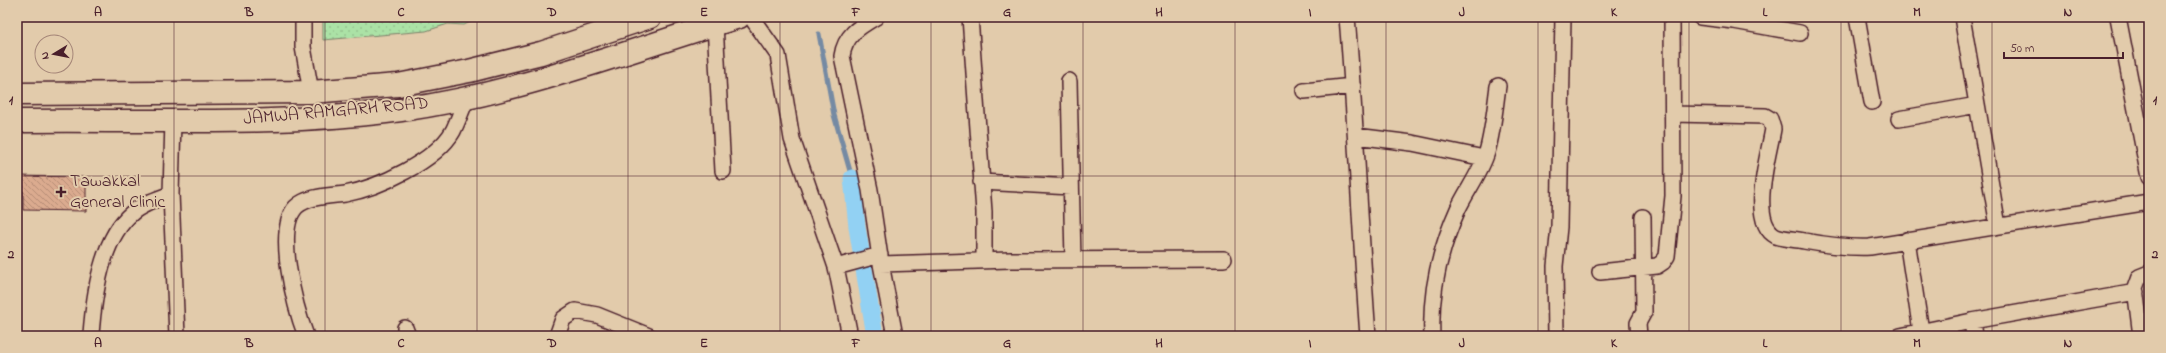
<svg xmlns="http://www.w3.org/2000/svg" width="2166" height="353" font-family="'Indie Flower',sans-serif">
	<style>
		.grass { fill: url(#grass-dots); stroke: #7a8068 }
		.lines { fill: none; stroke-linecap: round; stroke-linejoin: round }
		.stream { stroke: #758aa3; stroke-width: 5 }
		.canal { stroke: #92d1f3; stroke-width: 17 }
		.building { fill: url(#building-back-hatch); stroke: #4a1f2b }
		.street-casing { stroke: #4a1f2b; stroke-width: 18 }
		.highway-casing { stroke: #4a1f2b; stroke-width: 25 }
		.street { stroke: #e2cbab; stroke-width: 15 }
		.highway { stroke: #e2cbab; stroke-width: 22 }
		.grid { fill: none; stroke: #4a1f2b; stroke-width: 1; stroke-opacity: 0.55 }
		.poi-dot { fill: #4a1f2b; stroke: #e2cbab; stroke-width: 1.5 }
		.labels { text-anchor: middle; dominant-baseline: central; stroke-width: 4; stroke-linejoin: round; paint-order: stroke }
		.street-label { font-size: 18px; fill: #4a1f2b; stroke: #e2cbab }
		.poi-label { font-size: 18px; fill: #4a1f2b; stroke: #e2cbab; text-anchor: start }
		.neatline { fill: none; stroke: #4a1f2b; stroke-width: 1.5 }
		.grid-label { font-size: 13px; text-anchor: middle; font-weight: bold; fill: #4a1f2b }
	</style>
	<defs>
		<pattern id="grass-dots" width="8" height="8" patternUnits="userSpaceOnUse"><rect width="8" height="8" fill="#abe2a6"/><path d="M2 2h.1M6 6h.1" fill="none" stroke="#95c18f" stroke-width="1.8" stroke-linecap="round"/></pattern>
		<pattern id="building-back-hatch" width="6" height="6" patternUnits="userSpaceOnUse"><rect width="6" height="6" fill="#dbab8f"/><path d="M-1 5l2 2M0 0l6 6M5-1l2 2" fill="none" stroke="#b48b75"/></pattern>
	</defs>
	<rect width="100%" height="100%" fill="#e2cbab"/>
	<filter id="ink" filterUnits="userSpaceOnUse"><feTurbulence type="fractalNoise" baseFrequency=".025" numOctaves="2"/><feDisplacementMap in="SourceGraphic" scale="8" xChannelSelector="R" yChannelSelector="G"/><feConvolveMatrix kernelMatrix="1 2 1 2 8 2 1 2 1" color-interpolation-filters="sRGB"/></filter>
	<g filter="url(#ink)">
		<path class="grass" d="M323 17H481L464 25 448 24 426 31 323 40Z"/>
		<g class="lines">
			<path class="stream" d="M819 34 834 115 852 178"/>
			<path class="canal" d="M852 178 857 227 875 336"/>
		</g>
		<path class="building" d="M17 176 86 177V211L23 210V191H17Z"/>
		<g class="lines">
			<defs>
				<path id="street" d="M303 17V47L311 92
					M751 17 778 55 792 139 836 267 850 336
					M876 17C859 27 845 35 842 56L870 190 881 264 895 336
					M970 17 984 212V261
					M1347 17C1356 123 1360 230 1368 336
					M1700 17 1734 21 1800 33
					M1857 17 1872 102
					M1962 17 1998 226
					M2118 17 2149 177
					M715 24 723 171
					M1069 81 1073 260
					M1304 91 1353 86
					M1673 114 1765 116 1770 119 1773 129C1769 154 1748 222 1776 236 1784 239 1795 239 1804 241 1826 245 1847 248 1870 247L2149 202
					M1899 119 1977 105
					M173 120 171 194 177 336
					M1356 136 1412 143 1484 158
					M981 182 1071 187
					M1907 240 1921 331
					M881 264 1010 260 1224 259
					M836 267 880 255
					M1600 272 1657 266 1663 262 1667 256 1673 196 1672 17
					M1972 321 1974 336
					M405 328 408 336
					M91 334C94 296 101 239 132 213 142 204 158 199 171 194
					M306 336C296 310 274 230 296 207 307 196 330 196 345 194 378 188 436 161 453 131 458 121 462 109 467 98
					M557 336 563 319 575 311 597 315 649 336
					M1432 336C1430 292 1440 249 1458 209 1467 190 1481 172 1487 152 1493 131 1495 108 1498 86
					M1556 336 1555 266 1559 227 1563 17
					M1639 336 1638 323 1644 312 1643 217
					M1900 336 1972 321 2136 292
					M2141 336 2135 288 2139 277 2149 273"/>
				<path id="highway" d="M17 94 311 92 398 85 469 71 541 53 650 17
					M17 121C145 119 274 127 401 110 517 94 627 51 739 17"/>
			</defs>
			<use href="#street" class="street-casing"/>
			<use href="#highway" class="highway-casing"/>
			<use href="#street" class="street"/>
			<use href="#highway" class="highway"/>
		</g>
	</g>
	<path class="grid" d="M174 17V336M325 17V336M477 17V336M628 17V336M780 17V336M931 17V336M1083 17V336M1235 17V336M1386 17V336M1538 17V336M1689 17V336M1841 17V336M1992 17V336M17 176H2149"/>
	<path class="poi-dot" d="M59 186h4v4h4v4h-4v4h-4v-4h-4v-4h4z"/>
	<g class="labels">
		<g class="street-label">
			<text transform="translate(336 112) rotate(-5)">JAMWA RAMGARH ROAD</text>
		</g>
		<g class="poi-label">
			<text x="70" y="182">Tawakkal<tspan x="70" dy="21">General Clinic</tspan></text>
		</g>
	</g>
	<rect width="2166" height="353" fill="none" stroke="#e2cbab" stroke-width="44"/>
	<g transform="translate(54 54) rotate(260)"><circle r="19" fill="#e2cbab" stroke="#a58678"/>
	<path d="M0-3L7 15L0 10L-7 15Z" fill="#4a1f2b"/>
	<text y="-6" font-size="11" font-weight="bold" text-anchor="middle" fill="#4a1f2b">N</text>
	</g>
	<path d="M2004 52v6h119v-6" fill="none" stroke="#4a1f2b" stroke-width="2"/>
	<text x="2010" y="52" font-size="12" fill="#4a1f2b" stroke="#e2cbab" stroke-width="3" paint-order="stroke">50 m</text>
	<rect x="22" y="22" width="2122" height="309" class="neatline"/>
	<g class="grid-label">
		<text x="98" y="16">A</text>
		<text x="249" y="16">B</text>
		<text x="401" y="16">C</text>
		<text x="552" y="16">D</text>
		<text x="704" y="16">E</text>
		<text x="856" y="16">F</text>
		<text x="1007" y="16">G</text>
		<text x="1159" y="16">H</text>
		<text x="1310" y="16">I</text>
		<text x="1462" y="16">J</text>
		<text x="1614" y="16">K</text>
		<text x="1765" y="16">L</text>
		<text x="1917" y="16">M</text>
		<text x="2068" y="16">N</text>
		<text x="11" y="104">1</text>
		<text x="2155" y="104">1</text>
		<text x="11" y="258">2</text>
		<text x="2155" y="258">2</text>
		<text x="98" y="347">A</text>
		<text x="249" y="347">B</text>
		<text x="401" y="347">C</text>
		<text x="552" y="347">D</text>
		<text x="704" y="347">E</text>
		<text x="856" y="347">F</text>
		<text x="1007" y="347">G</text>
		<text x="1159" y="347">H</text>
		<text x="1310" y="347">I</text>
		<text x="1462" y="347">J</text>
		<text x="1614" y="347">K</text>
		<text x="1765" y="347">L</text>
		<text x="1917" y="347">M</text>
		<text x="2068" y="347">N</text>
	</g>
</svg>
